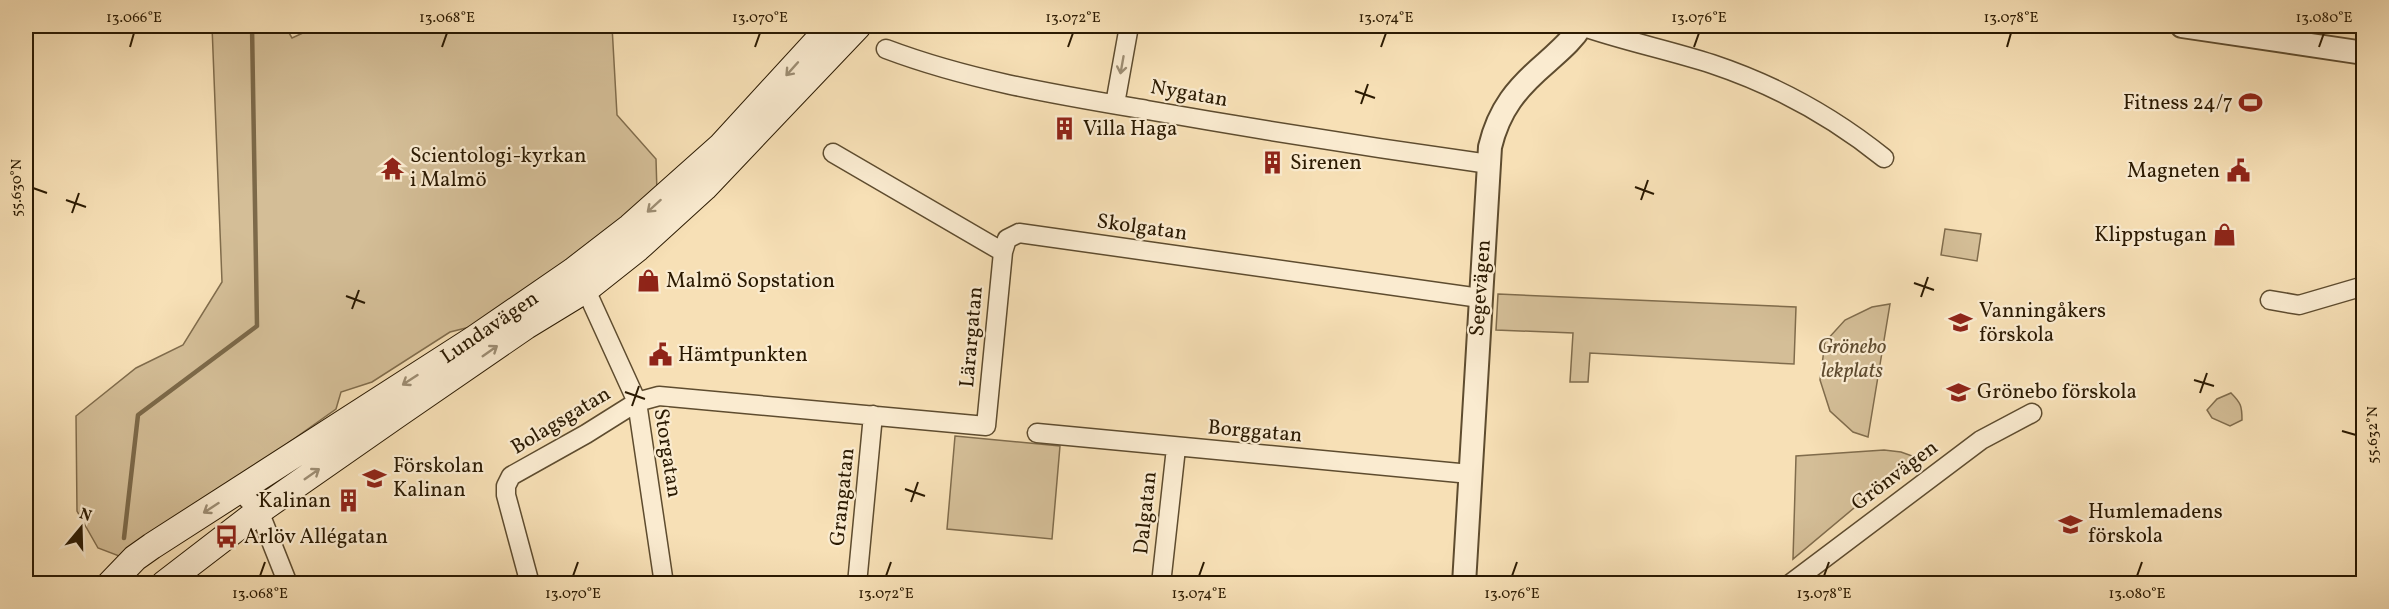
<svg xmlns="http://www.w3.org/2000/svg" width="2389" height="609" font-family="Vollkorn,serif">
	<style>
		.green { fill: #d4be97; stroke: #806c4c; stroke-width: 1.5 }
		.lines { fill: none; stroke-linecap: round; stroke-linejoin: round }
		.stream { stroke: #7c6949; stroke-width: 4.5 }
		.minor-casing { stroke: #5e4c2f; stroke-width: 21 }
		.tertiary-casing { stroke: #5e4c2f; stroke-width: 26 }
		.secondary-casing { stroke: #2b1a02; stroke-width: 28 }
		.minor { stroke: #faebd0; stroke-width: 18 }
		.tertiary { stroke: #faebd0; stroke-width: 22 }
		.secondary { stroke: #faebd0; stroke-width: 26 }
		.rail-casing { stroke: #2b1a02; stroke-width: 7 }
		.rail { stroke: #faebd0; stroke-width: 4.5; stroke-dasharray: 14; stroke-linecap: butt }
		.oneway { stroke: #9d8d73 }
		.ticks { fill: none; stroke: #2b1a02; stroke-width: 2 }
		.labels { text-anchor: middle; dominant-baseline: central; stroke-width: 4.5; stroke-linejoin: round; paint-order: stroke }
		.street-label { font-size: 21px; fill: #2b1a02; stroke: #faebd0 }
		.poi-label { font-size: 21px; fill: #2b1a02; stroke: #faebd0; text-anchor: start }
		.park-label { font-size: 21px; font-style: italic; fill: #5e4b2f; stroke: #faebd0 }
		.neatline { fill: none; stroke: #2b1a02; stroke-width: 2 }
		.ticks-label { font-size: 15px; text-anchor: middle; fill: #2b1a02 }
	</style>
	<rect width="100%" height="100%" fill="#f7e0b6"/>
	<filter id="stains"><feTurbulence type="fractalNoise" baseFrequency=".00333" numOctaves="4"/><feColorMatrix values="0 0 0 0 .2 0 0 0 0 .09 0 0 0 0 .02 0 0 0 .5 -.17"/></filter>
	<radialGradient id="worn" r=".72"><stop offset=".6" stop-color="#630" stop-opacity="0"/><stop offset="1" stop-color="#630" stop-opacity=".3"/></radialGradient>
	<path class="green" d="M212 26H285L292 38 318 26H612L617 115 656 159 657 193 490 322 450 332 372 382 341 392 336 409 264 460 119 556 98 548 77 511 76 416 136 368 183 345 222 282Z
		M1945 229 1981 234 1977 261 1941 255Z
		M1498 294 1796 307 1794 364 1590 353 1588 382H1570L1573 333 1496 330Z
		M1890 304 1868 437 1853 432 1830 411 1820 380 1825 342 1845 320 1872 307Z
		M2231 393C2241 403 2242 406 2242 420L2230 426 2212 418 2207 410 2217 399Z
		M955 436 1060 446 1052 539 947 529Z
		M1884 450 1901 452 1915 457 1793 559 1796 456Z"/>
	<g class="lines">
		<path class="stream" d="M124 538 138 415 257 326 252 26"/>
		<defs>
			<path id="minor" d="M1581 26C1624 41 1669 50 1712 64 1775 85 1833 117 1884 158
				M886 49C971 81 1059 95 1147 110 1261 130 1375 148 1489 164
				M1115 104 1129 26
				M833 153 1003 252 1007 239 1019 233 1480 298
				M579 280 591 301 637 402 664 584
				M2270 300 2299 305 2364 286
				M1037 433 1470 474
				M239 490 259 511 288 584
				M530 584 506 495V486L511 476 586 434 637 402 659 396 986 426 1003 252
				M857 584 873 415
				M1161 584 1176 448
				M1790 584 1981 440 2032 413"/>
			<path id="tertiary" d="M2182 26 2364 53
				M1464 584 1490 147C1499 109 1517 88 1546 63 1559 51 1572 41 1581 26"/>
			<path id="secondary" d="M110 584 135 558 152 546 474 339 573 271 630 227 721 146 831 26
				M164 584 259 511 398 414 526 326 585 290 638 248 704 188 858 26"/>
		</defs>
		<use href="#minor" class="minor-casing"/>
		<use href="#tertiary" class="tertiary-casing"/>
		<use href="#secondary" class="secondary-casing"/>
		<use href="#minor" class="minor"/>
		<use href="#tertiary" class="tertiary"/>
		<use href="#secondary" class="secondary"/>
		<defs>
			<path id="rail" d="M26 31 37 26"/>
		</defs>
		<use href="#rail" class="rail-casing"/>
		<use href="#rail" class="rail"/>
	</g>
	<defs><path id="oneway-shaft" d="M-6 0H5M1.5-3L5.5 0L1.5 3" fill="none" stroke-width="1.6" stroke-linecap="round" stroke-linejoin="round" transform="scale(1.5)"/></defs>
	<g class="oneway">
		<use href="#oneway-shaft" transform="translate(1122 65) rotate(100)"/>
		<use href="#oneway-shaft" transform="translate(792 69) rotate(132)"/>
		<use href="#oneway-shaft" transform="translate(654 206) rotate(138)"/>
		<use href="#oneway-shaft" transform="translate(490 351) rotate(-35)"/>
		<use href="#oneway-shaft" transform="translate(410 380) rotate(147)"/>
		<use href="#oneway-shaft" transform="translate(312 474) rotate(-35)"/>
		<use href="#oneway-shaft" transform="translate(211 508) rotate(147)"/>
	</g>
	<path class="ticks" d="M130 47 134 33M442 47 447 33M755 47 760 33M1068 47 1073 33M1381 47 1386 33M1694 47 1699 33M2007 47 2011 33M2319 47 2324 33M1355 91 1375 98M1361 104 1368 84M1635 187 1654 194M33 188 47 193M66 200 86 207M1641 200 1648 180M72 213 79 193M1914 283 1934 290M346 296 365 303M1921 297 1928 277M352 309 359 290M2194 380 2214 386M625 392 645 399M2200 393 2207 373M632 406 639 386M2342 431 2356 435M905 489 925 496M911 502 918 482M260 576 265 562M573 576 578 562M886 576 891 562M1199 576 1204 562M1512 576 1517 562M1824 576 1829 562M2137 576 2142 562"/>
	<defs>
		<symbol id="stadium-bare" viewBox="-9 -9 18 18"><path d="M0-5a6.5 5 0 1 0 0 10a6.5 5 0 1 0 0-10ZM-3.5-1.8h7v3.6h-7Z" fill="#8f2418" stroke="#faebd0" stroke-width="2.5" paint-order="stroke"/></symbol>
		<symbol id="building-bare" viewBox="-9 -9 18 18"><path d="M-4-6H4V6H1V3H-1V6H-4ZM-2.5-4.3h1.7v1.8h-1.7ZM.8-4.3h1.7v1.8H.8ZM-2.5-1h1.7V.8h-1.7ZM.8-1h1.7V.8H.8Z" fill="#8f2418" stroke="#faebd0" stroke-width="2.5" paint-order="stroke"/></symbol>
		<symbol id="temple-bare" viewBox="-9 -9 18 18"><path d="M0-6L5-2H3V0L6.5 2.5H4V6H1.5V3h-3V6H-4V2.5H-6.5L-3 0V-2H-5Z" fill="#8f2418" stroke="#faebd0" stroke-width="2.5" paint-order="stroke"/></symbol>
		<symbol id="civic-bare" viewBox="-9 -9 18 18"><path d="M-.6-6.5H3V-4.5H.6V-3L4-1V1h2V6H-6V1h2V-1L-.6-3ZM-1.2 2.5V6h2.4V2.5Z" fill="#8f2418" stroke="#faebd0" stroke-width="2.5" paint-order="stroke"/></symbol>
		<symbol id="shop-bare" viewBox="-9 -9 18 18"><path d="M-5-2.5h2.3a2.7 3.5 0 0 1 5.4 0H5L5.5 6h-11ZM-1.5-2.5h3a1.5 2.3 0 0 0-3 0Z" fill="#8f2418" stroke="#faebd0" stroke-width="2.5" paint-order="stroke"/></symbol>
		<symbol id="school-bare" viewBox="-9 -9 18 18"><path d="M0-5L7-2L0 1L-7-2ZM-4 1L0 2.5L4 1V4Q0 6-4 4Z" fill="#8f2418" stroke="#faebd0" stroke-width="2.5" paint-order="stroke"/></symbol>
		<symbol id="bus-bare" viewBox="-9 -9 18 18"><path d="M-5-6H5V4H4V6H2V4H-2V6H-4V4H-5ZM-3.5-4V0h7V-4ZM-3.5 1.2v1.5H-2V1.2ZM2 1.2v1.5H3.5V1.2Z" fill="#8f2418" stroke="#faebd0" stroke-width="2.5" paint-order="stroke"/></symbol>
	</defs>
	<g fill-rule="evenodd">
		<use href="#stadium-bare" x="2234" y="86" width="33" height="33"/>
		<use href="#building-bare" x="1048" y="112" width="33" height="33"/>
		<use href="#building-bare" x="1256" y="146" width="33" height="33"/>
		<use href="#temple-bare" x="376" y="152" width="33" height="33"/>
		<use href="#civic-bare" x="2222" y="154" width="33" height="33"/>
		<use href="#shop-bare" x="2208" y="218" width="33" height="33"/>
		<use href="#shop-bare" x="632" y="264" width="33" height="33"/>
		<use href="#school-bare" x="1944" y="306" width="33" height="33"/>
		<use href="#civic-bare" x="644" y="338" width="33" height="33"/>
		<use href="#school-bare" x="1942" y="376" width="33" height="33"/>
		<use href="#school-bare" x="358" y="462" width="33" height="33"/>
		<use href="#building-bare" x="332" y="484" width="33" height="33"/>
		<use href="#school-bare" x="2054" y="508" width="33" height="33"/>
		<use href="#bus-bare" x="210" y="520" width="33" height="33"/>
	</g>
	<g class="labels">
		<g class="street-label">
			<text transform="translate(1189 94) rotate(10)">Nygatan</text>
			<text transform="translate(1142 228) rotate(8)">Skolgatan</text>
			<text transform="translate(1481 288) rotate(-86)">Segevägen</text>
			<text transform="translate(490 328) rotate(-34)">Lundavägen</text>
			<text transform="translate(972 337) rotate(-85)">Lärargatan</text>
			<text transform="translate(561 421) rotate(-31)">Bolagsgatan</text>
			<text transform="translate(1255 432) rotate(5)">Borggatan</text>
			<text transform="translate(667 453) rotate(81)">Storgatan</text>
			<text transform="translate(1895 476) rotate(-37)">Grönvägen</text>
			<text transform="translate(843 497) rotate(-84)">Grangatan</text>
			<text transform="translate(1146 513) rotate(-84)">Dalgatan</text>
		</g>
		<g class="poi-label">
			<text x="2233" y="103" text-anchor="end">Fitness 24/7</text>
			<text x="1083" y="129">Villa Haga</text>
			<text x="410" y="156">Scientologi-kyrkan<tspan x="410" dy="24">i Malmö</tspan></text>
			<text x="1290" y="163">Sirenen</text>
			<text x="2220" y="171" text-anchor="end">Magneten</text>
			<text x="2207" y="235" text-anchor="end">Klippstugan</text>
			<text x="666" y="281">Malmö Sopstation</text>
			<text x="1979" y="311">Vanningåkers<tspan x="1979" dy="24">förskola</tspan></text>
			<text x="678" y="355">Hämtpunkten</text>
			<text x="1977" y="392">Grönebo förskola</text>
			<text x="393" y="466">Förskolan<tspan x="393" dy="24">Kalinan</tspan></text>
			<text x="331" y="501" text-anchor="end">Kalinan</text>
			<text x="2088" y="512">Humlemadens<tspan x="2088" dy="24">förskola</tspan></text>
			<text x="244" y="537">Arlöv Allégatan</text>
		</g>
		<g class="park-label">
			<text x="1852" y="347">Grönebo<tspan x="1852" dy="24">lekplats</tspan></text>
		</g>
	</g>
	<rect width="2389" height="609" fill="none" stroke="#f7e0b6" stroke-width="66"/>
	<g transform="translate(81 528) rotate(19)" stroke="#faebd0" stroke-width="4.5" paint-order="stroke">
	<path d="M0-4.5L10 22L0 15L-10 22Z" fill="#2b1a02"/>
	<text y="-9" font-size="16" font-weight="bold" text-anchor="middle" fill="#2b1a02">N</text>
	</g>
	<rect x="33" y="33" width="2323" height="543" class="neatline"/>
	<g class="ticks-label">
		<text x="134" y="22">13.066°E</text>
		<text x="447" y="22">13.068°E</text>
		<text x="760" y="22">13.070°E</text>
		<text x="1073" y="22">13.072°E</text>
		<text x="1386" y="22">13.074°E</text>
		<text x="1699" y="22">13.076°E</text>
		<text x="2011" y="22">13.078°E</text>
		<text x="2324" y="22">13.080°E</text>
		<text transform="translate(16 188) rotate(-90)" y="5">55.630°N</text>
		<text transform="translate(2372 435) rotate(-90)" y="5">55.632°N</text>
		<text x="260" y="598">13.068°E</text>
		<text x="573" y="598">13.070°E</text>
		<text x="886" y="598">13.072°E</text>
		<text x="1199" y="598">13.074°E</text>
		<text x="1512" y="598">13.076°E</text>
		<text x="1824" y="598">13.078°E</text>
		<text x="2137" y="598">13.080°E</text>
	</g>
	<rect width="100%" height="100%" filter="url(#stains)"/>
	<rect width="100%" height="100%" fill="url(#worn)"/>
</svg>
